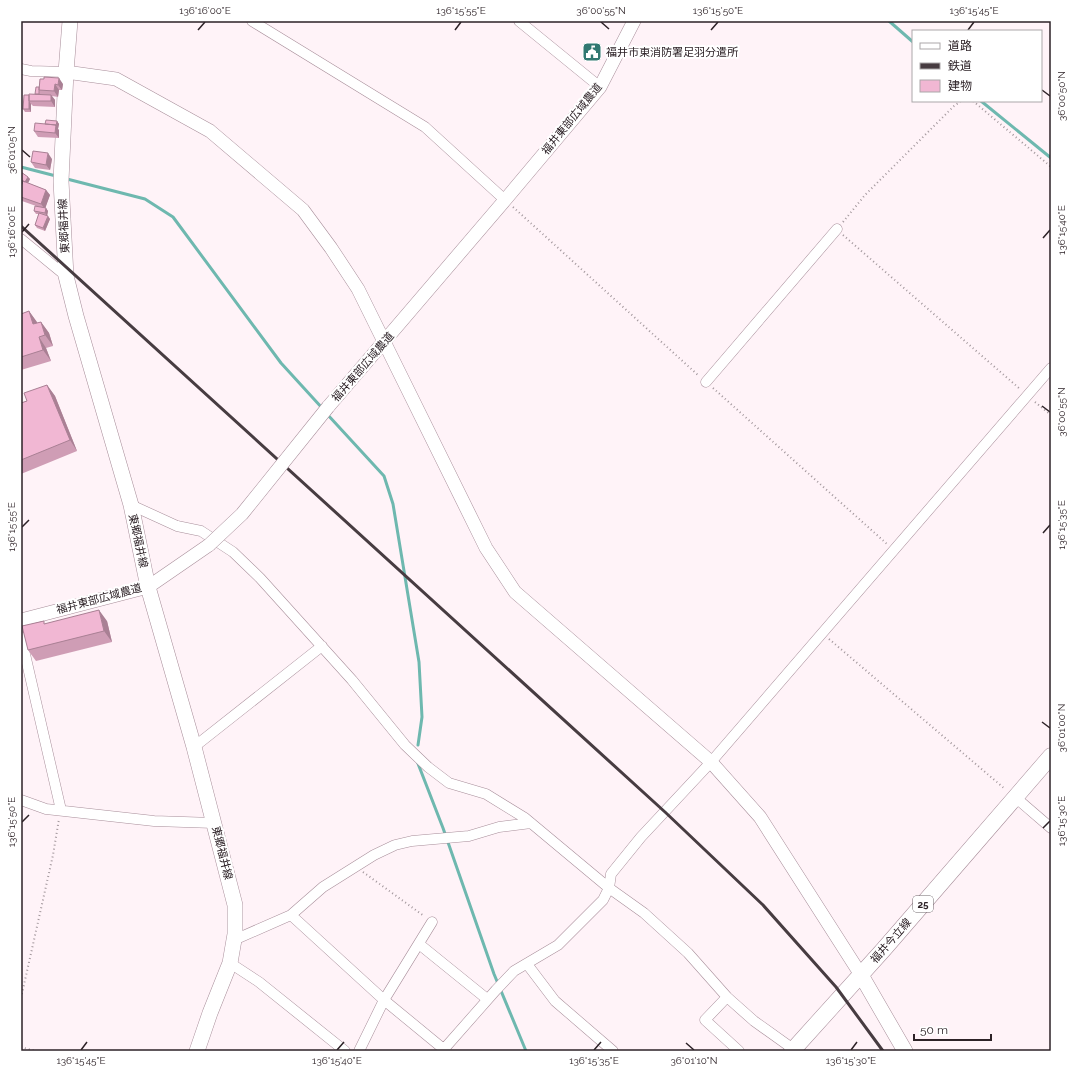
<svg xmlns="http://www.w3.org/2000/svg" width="1072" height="1072" font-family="Raleway,'Noto Sans JP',sans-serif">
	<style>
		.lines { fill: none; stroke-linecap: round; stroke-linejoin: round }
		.stream { stroke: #6eb8af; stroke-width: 3 }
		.minor-casing { stroke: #a88e9a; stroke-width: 11 }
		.tertiary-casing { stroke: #a88e9a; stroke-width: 14 }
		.secondary-casing { stroke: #a88e9a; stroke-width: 16 }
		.primary-casing { stroke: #a88e9a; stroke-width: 17 }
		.path { stroke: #a2979c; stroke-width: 2; stroke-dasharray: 1 3; stroke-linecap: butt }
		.minor { stroke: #fff; stroke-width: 10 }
		.tertiary { stroke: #fff; stroke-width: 13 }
		.secondary { stroke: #fff; stroke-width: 15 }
		.primary { stroke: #fff; stroke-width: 16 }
		.rail { stroke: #473c41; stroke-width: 3 }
		.tertiary-bridge-casing { stroke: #a88e9a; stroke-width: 14; stroke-linecap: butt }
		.tertiary-bridge { stroke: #fff; stroke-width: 13 }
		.wall { fill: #cf9db5 }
		.shaded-wall { fill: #a98094 }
		.building { fill: #f1b7d3; stroke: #a98094 }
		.ticks { fill: none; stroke: #2d2227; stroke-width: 1.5 }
		.labels { text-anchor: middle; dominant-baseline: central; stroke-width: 4; stroke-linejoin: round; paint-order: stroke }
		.shield { fill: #fff; stroke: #6c6468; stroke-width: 1 }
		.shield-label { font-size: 10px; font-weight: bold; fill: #2d2227 }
		.poi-label { font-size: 11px; fill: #2d2227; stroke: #fff; text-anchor: start }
		.street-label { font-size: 11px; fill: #2d2227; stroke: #fff }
		.neatline { fill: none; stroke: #2d2227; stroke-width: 1.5 }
		.ticks-label { font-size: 10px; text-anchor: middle; fill: #2d2227 }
	</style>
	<rect width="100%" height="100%" fill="#fff3f8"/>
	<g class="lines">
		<path class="stream" d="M889 21 913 42
			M981 101 1051 158
			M21 167 56 176
			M67 179 145 199 173 217 281 363 323 409
			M327 414 384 476 393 504 419 662 422 717 418 745
			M417 761 443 828 494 974 526 1051"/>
		<defs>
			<path id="minor" d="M252 21 425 127 505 200
				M519 21 600 87
				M21 69 31 71 66 72
				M21 239 66 276
				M706 382 837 229
				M131 505 177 526 201 531 233 552 260 578 352 680 405 745 428 767 449 783 486 794 525 818 609 888 644 913 688 953 727 997 754 1021 796 1051
				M21 637 61 810
				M194 747 322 646
				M1015 797 1051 828
				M21 800 46 809 154 821 214 823
				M291 915 384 1000 446 1051
				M234 940 291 915 323 887 374 855 395 845 412 841 469 836 499 827 531 823
				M419 944 487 999
				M230 963 259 982 345 1051
				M527 964 555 1001 613 1051
				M727 997 705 1020 739 1051
				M444 1049 496 990 514 971 558 945 603 900 609 888 611 874 641 837 711 762 1051 368
				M359 1051 384 1000 432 922"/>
			<path id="tertiary" d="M66 72 116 79 210 131 303 210 331 248 358 289 486 548 515 592 711 762 760 817 861 975
				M328 407 505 200 600 87 634 21
				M21 620 148 587 209 545"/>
			<path id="secondary" d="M70 21 66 72 61 181 66 276 76 316 131 505 148 587 194 747 235 905V934L230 963 210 1013 197 1051
				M861 975 905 1051"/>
			<path id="primary" d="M792 1051 884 949 1051 756"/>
		</defs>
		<use href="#minor" class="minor-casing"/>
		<use href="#tertiary" class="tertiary-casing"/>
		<use href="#secondary" class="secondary-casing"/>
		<use href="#primary" class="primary-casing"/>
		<path class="path" d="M973 101 1050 166 1051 165
			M513 207 699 376
			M843 222 865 195 954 106 961 101
			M843 235 1020 389
			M713 388 887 544
			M1035 402 1051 415
			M829 639 1005 789
			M363 872 424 916
			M21 998 53 855 59 819
			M21 1047 35 1051"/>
		<use href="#minor" class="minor"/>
		<use href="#tertiary" class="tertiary"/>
		<use href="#secondary" class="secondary"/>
		<use href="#primary" class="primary"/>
		<path class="rail" d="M21 226 665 812 763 905 836 987 883 1051"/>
		<defs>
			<path id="tertiary-bridge" d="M209 545 242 514 328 407"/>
		</defs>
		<use href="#tertiary-bridge" class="tertiary-bridge-casing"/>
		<use href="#tertiary-bridge" class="tertiary-bridge"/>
	</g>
	<path class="wall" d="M40 79 63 84 62 90H59L58 97 52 96 55 100V107L33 106 31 104V112H25L23 109 29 95 35 94 39 87Z
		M57 121 59 124 58 129 59 130V138L38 137 34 131 45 124Z
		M52 159 50 170 35 168 31 162Z
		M21 172 28 177 30 179 28 183 46 190 50 195 45 208 48 211 47 216 50 219 45 231 37 228 35 225 39 214H36L34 211 36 206 22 201 21 200V182L22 183 23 182H21Z
		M29 311 37 323 41 322 49 333 53 346 46 348 51 361 21 370V314Z
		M47 385 55 396 77 451 21 474V403L27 401Z
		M107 621 112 642 36 661 28 650 46 624Z"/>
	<path class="shaded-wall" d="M59 78 63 84 62 90 58 85Z
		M55 84 59 90 58 97 54 91Z
		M51 95 55 100V107L51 101Z
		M29 101 31 104V112L29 109Z
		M57 121 59 124 58 129 59 130V138L55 133 56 125Z
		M48 153 52 159 50 170 46 165Z
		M28 177 30 179 27 185 25 182Z
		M46 190 50 195 45 209 41 204Z
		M46 208 48 211 47 216 45 213Z
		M48 216 50 219 45 231 43 228Z
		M29 311 37 322 41 335 33 324Z
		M41 322 49 333 53 346 45 335Z
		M39 337 46 348 51 361 43 350Z
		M47 385 55 396 77 451 70 440Z
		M99 610 107 621 112 642 104 631Z"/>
	<path class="building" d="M44 77 59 78 58 85 55 84 54 91 39 90 40 79H44Z
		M36 87H39V94H35Z
		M29 94 51 95V101H29Z
		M24 95H29V109H23Z
		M46 120 57 121 56 126V125L45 124Z
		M35 123 56 125 55 133 34 131Z
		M33 151 48 153 46 165 31 162Z
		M21 172 28 177 25 182 21 180Z
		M23 181 46 190 41 204 21 197V187Z
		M35 206 46 208 45 213 34 211Z
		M39 213 48 216 43 228 35 225Z
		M29 311 33 324 41 322 45 335 39 337 43 350 21 357V314Z
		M47 385 70 440 21 460V403L27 401 24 393Z
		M99 610 104 631 28 650 22 626 44 621V624Z"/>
	<path class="ticks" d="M601 22 609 29M198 30 205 22M455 30 461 22M711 30 718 22M968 30 974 22M1042 90 1050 96M22 150 30 157M22 232 29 224M1043 238 1050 230M1042 406 1050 412M22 527 29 520M1043 533 1050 525M1042 722 1050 728M22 822 29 815M1043 828 1050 821M686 1043 694 1050M81 1050 87 1042M337 1050 344 1042M594 1050 601 1042M851 1050 857 1042"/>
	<defs>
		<symbol id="civic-square" viewBox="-11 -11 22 22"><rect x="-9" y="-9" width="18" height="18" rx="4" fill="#317871" stroke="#fff"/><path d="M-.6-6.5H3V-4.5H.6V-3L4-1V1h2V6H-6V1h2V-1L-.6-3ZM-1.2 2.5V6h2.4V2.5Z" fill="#fff"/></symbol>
	</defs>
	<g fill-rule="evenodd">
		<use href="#civic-square" x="581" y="41" width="22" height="22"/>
	</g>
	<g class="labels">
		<rect class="shield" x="913" y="896" width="20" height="16" rx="3"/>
		<g class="shield-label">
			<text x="923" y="904">25</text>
		</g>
		<g class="poi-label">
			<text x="606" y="52">福井市東消防署足羽分遣所</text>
		</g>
		<g class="street-label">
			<text transform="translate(572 119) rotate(-51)">福井東部広域農道</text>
			<text transform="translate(64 226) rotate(-93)">東郷福井線</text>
			<text transform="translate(363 367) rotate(-49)">福井東部広域農道</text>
			<text transform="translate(138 541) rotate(78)">東郷福井線</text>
			<text transform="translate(99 599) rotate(-15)">福井東部広域農道</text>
			<text transform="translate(222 853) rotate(76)">東郷福井線</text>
			<text transform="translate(891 941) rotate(-49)">福井今立線</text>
		</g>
	</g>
	<rect width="1072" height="1072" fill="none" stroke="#ffffff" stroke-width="44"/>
	<rect x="912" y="30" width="130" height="72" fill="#ffffff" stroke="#aba7a9"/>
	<rect x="920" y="43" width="20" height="6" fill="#ffffff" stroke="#aba7a9"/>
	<text x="948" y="50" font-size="12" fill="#2d2227">道路</text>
	<rect x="920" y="63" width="20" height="6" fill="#473c41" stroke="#aba7a9"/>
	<text x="948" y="70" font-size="12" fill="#2d2227">鉄道</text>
	<rect x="920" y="80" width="20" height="12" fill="#f1b7d3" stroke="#aba7a9"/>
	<text x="948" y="90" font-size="12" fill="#2d2227">建物</text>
	<path d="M914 1034v6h77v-6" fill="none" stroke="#2d2227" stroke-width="2"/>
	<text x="920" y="1034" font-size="12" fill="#2d2227" stroke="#ffffff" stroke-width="3" paint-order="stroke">50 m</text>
	<rect x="22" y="22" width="1028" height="1028" class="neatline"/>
	<g class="ticks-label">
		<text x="205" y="14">136°16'00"E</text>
		<text x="461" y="14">136°15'55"E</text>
		<text x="601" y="14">36°00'55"N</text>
		<text x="718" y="14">136°15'50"E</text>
		<text x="974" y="14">136°15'45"E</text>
		<text transform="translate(1061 96) rotate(-90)" y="4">36°00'50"N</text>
		<text transform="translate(11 150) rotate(-90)" y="4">36°01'05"N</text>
		<text transform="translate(1061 230) rotate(-90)" y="4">136°15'40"E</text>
		<text transform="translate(11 232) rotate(-90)" y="4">136°16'00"E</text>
		<text transform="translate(1061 412) rotate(-90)" y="4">36°00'55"N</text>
		<text transform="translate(1061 525) rotate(-90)" y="4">136°15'35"E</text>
		<text transform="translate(11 527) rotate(-90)" y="4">136°15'55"E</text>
		<text transform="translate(1061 728) rotate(-90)" y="4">36°01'00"N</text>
		<text transform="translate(1061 821) rotate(-90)" y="4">136°15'30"E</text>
		<text transform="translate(11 822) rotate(-90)" y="4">136°15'50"E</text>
		<text x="81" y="1064">136°15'45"E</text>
		<text x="337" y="1064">136°15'40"E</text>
		<text x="594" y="1064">136°15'35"E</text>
		<text x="694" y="1064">36°01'10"N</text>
		<text x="851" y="1064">136°15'30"E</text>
	</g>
</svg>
